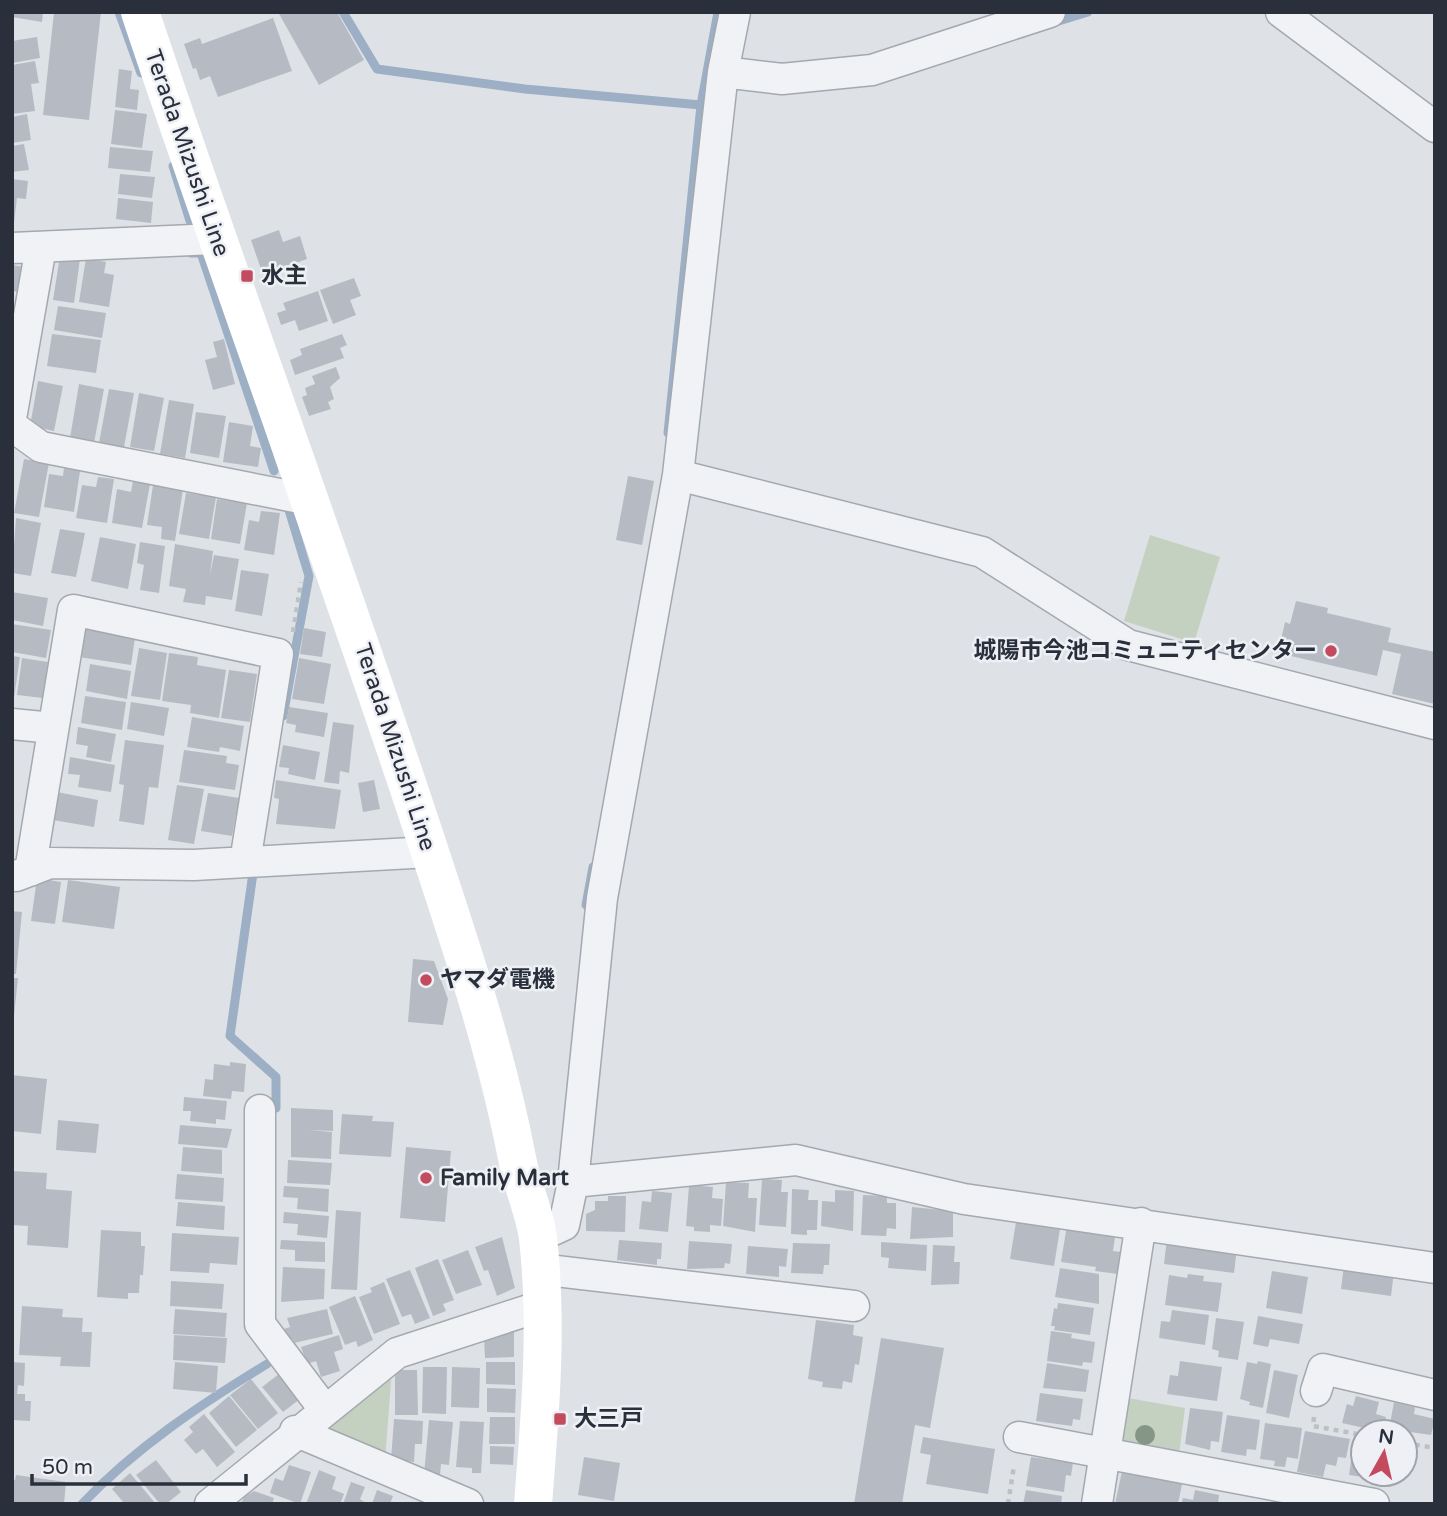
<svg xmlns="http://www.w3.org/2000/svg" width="1447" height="1516" font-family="'Varela Round','Noto Sans JP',sans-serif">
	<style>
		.green { fill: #c4d0c0 }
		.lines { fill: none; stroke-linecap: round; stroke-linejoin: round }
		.stream { stroke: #9cafc5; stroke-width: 9 }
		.building { fill: #b6bbc3 }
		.street-casing { stroke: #a4a9b0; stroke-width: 33 }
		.path { stroke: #bdc0c5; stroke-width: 4.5; stroke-dasharray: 5 5; stroke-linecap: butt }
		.street { stroke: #f1f2f5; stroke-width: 30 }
		.secondary { stroke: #fff; stroke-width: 38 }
		.tree { fill: #859686 }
		.poi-dot { fill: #c44b5d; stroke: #eef0f5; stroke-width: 2.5 }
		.labels { text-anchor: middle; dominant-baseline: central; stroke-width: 5; stroke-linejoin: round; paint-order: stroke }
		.street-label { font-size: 23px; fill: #29303c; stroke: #eef0f5 }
		.poi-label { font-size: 23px; font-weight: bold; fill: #29303c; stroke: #eef0f5; text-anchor: start }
	</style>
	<rect width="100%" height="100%" fill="#dee2e7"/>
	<path class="green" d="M1150 535 1220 557 1194 643 1124 621Z
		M392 1368 385 1461 324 1437 326 1422Z
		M1122 1397 1185 1408 1179 1455 1129 1447 1119 1432Z"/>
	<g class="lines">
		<path class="stream" d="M119 12 141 73
			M343 12 377 69 525 89 701 105
			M1052 23 1088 12
			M173 166 190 221
			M191 253H201L274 471
			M668 433 701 105 718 12
			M283 716 309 576 289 510
			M253 873 230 1036 276 1077V1108
			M586 905 593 867
			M82 1504C135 1448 201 1404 267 1364"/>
	</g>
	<path class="building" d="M12 12H43L42 22 12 17Z
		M54 12H101L89 120 43 115Z
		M278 12H337L364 60 319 85Z
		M273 18 292 71 218 97 210 76 200 80 196 68 193 69 184 44 200 38 202 44Z
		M37 37 40 58 12 63V41Z
		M35 61 39 83 31 84 35 111 12 114V65Z
		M119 69 132 71 130 89 139 90 137 110 115 107Z
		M115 110 147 114 142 148 111 144Z
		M27 114 31 140 12 143V117Z
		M24 144 29 170 12 172V146Z
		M110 147 153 151 150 172 108 168Z
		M120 174 155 177 152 198 118 194Z
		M12 179 28 181 26 199 17 198 14 223Z
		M118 198 153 202 151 223 116 219Z
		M279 230 283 242 300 236 307 259 263 275 251 240Z
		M60 256 80 259 74 303 53 300Z
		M86 258 106 262 104 273 114 275 109 307 79 302Z
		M12 265 24 267 20 292 12 291Z
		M354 278 361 296 350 300 356 315 333 324 320 290Z
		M318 291 328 321 299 331 295 320 281 325 277 313 286 310 283 303Z
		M58 306 106 313 102 338 54 330Z
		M52 334 101 340 96 373 47 366Z
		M342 334 347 345 340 348 344 358 295 375 290 360 302 355 300 349Z
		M224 339 235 384 213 390 205 360 217 357 213 342Z
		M336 367 340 378 330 387 334 399 328 402 331 409 309 416 302 397 307 395 305 388 315 384 312 376Z
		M38 381 63 386 54 431 30 426Z
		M79 384 104 389 94 443 70 438Z
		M109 389 134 393 124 447 99 443Z
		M139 393 164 398 154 451 130 447Z
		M169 400 194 404 185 458 160 454Z
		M196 412 226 416 219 458 190 453Z
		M229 422 253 426 250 446 261 448 258 467 223 462Z
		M24 459 49 463 39 517 14 513Z
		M64 468 80 471 74 512 44 507 49 474 63 476Z
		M628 476 654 481 642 545 616 540Z
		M98 477 114 479 107 523 76 518 82 485 96 487Z
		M133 481 150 484 142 528 112 523 117 489 131 492Z
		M153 485 183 489 175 541 161 539 162 527 147 525Z
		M186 493 216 497 209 539 179 534Z
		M217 499 247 503 240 544 211 539Z
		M261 511 280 513 274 555 244 550 249 520 259 522Z
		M16 518 41 523 31 576 12 573Z
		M60 529 85 533 76 577 51 573Z
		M100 537 136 544 128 589 91 581Z
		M140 542 165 546 159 593 140 590 144 565 137 563Z
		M175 544 213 551 210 575 214 555 239 559 232 600 206 596 205 605 183 602 186 589 169 586Z
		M241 570 269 574 262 616 235 611Z
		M12 592 48 598 43 626 12 620Z
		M1296 601 1328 608 1327 613 1391 628 1388 642 1435 652V704L1392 694 1401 654 1383 650 1377 676 1278 653 1285 622 1290 624Z
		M12 624 51 630 46 658 12 652Z
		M304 628 326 632 322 657 300 654Z
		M84 629 135 638 131 665 79 657Z
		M139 648 167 653 160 700 131 696Z
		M169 653 198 657 197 665 226 670 219 718 190 713 191 705 162 701Z
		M12 656 20 657 14 698H12Z
		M22 658 48 662 43 698 17 695Z
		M299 658 331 664 324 704 292 699Z
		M90 664 131 671 127 699 86 691Z
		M229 670 257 674 250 722 221 718Z
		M85 696 126 702 122 730 81 723Z
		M131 702 169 708 164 736 127 729Z
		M289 707 328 713 324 737 295 732 296 725 286 723Z
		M192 717 244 726 240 751 220 747 219 752 187 747Z
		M333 722 354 725 349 773 340 771 339 784 324 782Z
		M78 727 116 734 111 762 86 757 88 746 76 744Z
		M125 740 164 745 158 788 149 787 144 825 119 821 124 785 119 784Z
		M283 745 320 752 315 780 288 774 289 768 279 767Z
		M184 750 227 756 226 763 239 765 235 790 179 782Z
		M70 757 115 765 111 792 78 787 80 775 68 774Z
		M276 780 341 790 335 829 276 824 279 799 274 798Z
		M374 780 380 809 363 812 358 783Z
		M177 785 204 789 194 844 168 840Z
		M57 792 98 800 94 827 53 820Z
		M208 793 239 798 232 836 201 831Z
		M37 878 61 882 55 924 31 921Z
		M68 880 120 887 114 929 62 922Z
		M12 911 22 912 16 974H12Z
		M413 959 434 961 448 999 443 1025 408 1022Z
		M12 978H18L14 1016H12Z
		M230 1062 246 1064 244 1092 232 1091 231 1099 203 1096 205 1079 213 1080 214 1064 230 1066Z
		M12 1075 47 1079 41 1134 12 1131Z
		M184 1097 227 1101 225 1120 216 1119V1124L190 1121 191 1111H183Z
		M291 1108 333 1110V1131L308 1130 332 1132 331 1159 291 1157Z
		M342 1114 373 1116 372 1121 394 1122 391 1157 339 1154Z
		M58 1120 99 1124 96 1153 56 1150Z
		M180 1125 232 1129 227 1148 178 1144Z
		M183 1147 222 1150V1174L181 1171Z
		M406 1147 451 1151 445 1222 400 1218Z
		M288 1160 332 1163 330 1185 287 1183Z
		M12 1171 47 1173 46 1189 72 1191 68 1248 27 1245 28 1226 12 1225Z
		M177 1174 224 1178 223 1202 175 1199Z
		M762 1179 782 1180 781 1192H788L786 1227 759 1225Z
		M726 1182 749 1183 748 1198H757L755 1232 723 1226Z
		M689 1185 713 1187 712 1198 723 1199 721 1226 710 1225V1232L694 1231V1227L686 1226Z
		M284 1186 329 1189 328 1212 297 1209 298 1198 283 1197Z
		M792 1189 809 1190 808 1200H818L817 1230H807V1235L791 1234Z
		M835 1190 854 1191 853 1231 821 1226 822 1201 835 1202Z
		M652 1191 672 1193 668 1232 639 1229 642 1201 651 1202Z
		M863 1195 887 1196V1203H896V1229L887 1228 886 1236 861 1235Z
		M608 1196H626L625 1232 586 1231V1214L595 1210V1201H608Z
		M178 1202 225 1206 224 1230 176 1226Z
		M912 1207 953 1211V1237L910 1239Z
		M336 1210 361 1212 357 1290 331 1289Z
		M284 1212 329 1216 327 1238 297 1235 298 1224 283 1223Z
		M1016 1222 1060 1229 1054 1266 1010 1259Z
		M1067 1225 1104 1231 1103 1235 1115 1237 1113 1251 1121 1252 1118 1274 1095 1271 1096 1267 1061 1262Z
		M101 1230 141 1232V1246H145L143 1275H140L139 1293H128V1299L97 1297Z
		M172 1233 239 1237 237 1265 210 1263 209 1273 170 1271Z
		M502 1237 515 1288 497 1296 488 1270 484 1271 475 1247Z
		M1167 1238 1237 1248 1234 1273 1164 1264Z
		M281 1240 325 1242V1262L295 1261V1250L280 1249Z
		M619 1240 662 1243 661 1259H657V1265L617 1260Z
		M689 1241 732 1244 730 1264 725 1263 724 1268 687 1269Z
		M881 1242 927 1245 926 1271 888 1268 889 1258 881 1257Z
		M793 1243 830 1244 829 1265H824L823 1274 791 1273Z
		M933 1245 955 1246 954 1262H960L959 1284 931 1285Z
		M748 1246 788 1249 786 1267 779 1266V1277L746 1274Z
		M468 1250 482 1285 456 1294 442 1260Z
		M438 1259 454 1300 443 1304 446 1311 433 1316 415 1268Z
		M1344 1265 1394 1272 1391 1296 1341 1289Z
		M283 1267 325 1269 324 1299 281 1302Z
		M1060 1268 1099 1274V1304L1055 1297Z
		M410 1270 430 1318 415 1324 411 1314 402 1317 386 1279Z
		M1272 1271 1308 1277 1302 1314 1266 1308Z
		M1188 1274 1204 1276 1203 1281 1222 1283 1218 1312 1165 1305 1169 1275 1187 1278Z
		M171 1281 224 1284 222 1309 170 1306Z
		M384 1282 400 1324 374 1334 359 1297 372 1292 370 1288Z
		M355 1296 373 1340 358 1347 356 1341 345 1345 329 1307Z
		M1058 1303 1094 1308 1090 1335 1054 1330 1055 1326H1051L1054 1308 1057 1309Z
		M22 1306 63 1309 62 1317 83 1318 82 1332H92L90 1367 60 1366 61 1357 19 1355Z
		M175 1309 227 1313 225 1337 173 1334Z
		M327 1309 333 1334 294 1343 293 1339 288 1340 284 1329 290 1327 287 1318Z
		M1172 1310 1209 1315 1205 1345 1159 1338 1161 1321 1170 1322Z
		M1258 1316 1303 1324 1299 1344 1270 1339 1268 1347 1253 1344Z
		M1216 1318 1244 1322 1238 1360 1218 1357 1219 1351 1212 1349Z
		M816 1320 854 1325 853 1335 863 1337 859 1365 855 1364 852 1383 843 1381 842 1389 822 1387 823 1382 808 1379Z
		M1051 1331 1072 1334 1071 1338 1095 1342 1092 1363 1083 1362 1082 1366 1047 1361Z
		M497 1332H514V1357L485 1358 484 1338H497Z
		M174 1335 227 1338 225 1363 173 1360Z
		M339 1335 343 1349 334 1352 340 1371 321 1377 316 1361 307 1364 301 1347Z
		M881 1338 944 1348 930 1428 915 1425 902 1504H854Z
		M1180 1361 1222 1367 1217 1401 1167 1394 1170 1375 1178 1376Z
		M1258 1361 1271 1364 1263 1408 1249 1405 1250 1402 1240 1399 1247 1362 1257 1364Z
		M12 1362 25 1363 24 1386 18 1385 17 1394H25V1401H31L30 1421 12 1420Z
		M175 1362 218 1366 216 1393 173 1389Z
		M486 1362H515V1385L486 1384Z
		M1047 1363 1089 1370 1086 1392 1043 1388Z
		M423 1367H447L446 1414 422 1413Z
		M452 1367 480 1368 479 1408 451 1407Z
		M395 1370H417L418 1415H395Z
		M1274 1370 1298 1375 1289 1418 1266 1413Z
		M279 1374 300 1399 283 1412 262 1387Z
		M251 1379 278 1413 258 1429 230 1395Z
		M487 1388 516 1389 515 1413 487 1412Z
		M1040 1393 1083 1399 1080 1420 1073 1419 1072 1426 1036 1421Z
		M229 1396 257 1430 236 1447 209 1413Z
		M1356 1396 1379 1402 1376 1414 1386 1417 1382 1432 1342 1423 1347 1404 1353 1406Z
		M1394 1402 1415 1407 1414 1414 1435 1419 1431 1435 1389 1429Z
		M1190 1408 1223 1412 1219 1442 1211 1441 1210 1450 1185 1444Z
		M204 1414 235 1452 217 1467 203 1449 196 1454 184 1440 193 1432 189 1427Z
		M1227 1415 1260 1420 1256 1450 1247 1449 1246 1456 1221 1452Z
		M490 1417H515V1444H489Z
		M394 1419 423 1421 422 1444H415L414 1462 391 1460Z
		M429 1420 453 1422 449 1465 441 1464 440 1475 424 1474Z
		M460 1421 484 1422 481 1473H472V1468L456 1467Z
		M1265 1423 1302 1428 1298 1459 1287 1457 1285 1467 1274 1466 1275 1461 1260 1459Z
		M1305 1431 1350 1439 1346 1458 1338 1457 1336 1466 1326 1464 1323 1477 1297 1472Z
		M923 1437 995 1449 988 1494 926 1484 931 1455 920 1453Z
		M1354 1442 1363 1444V1474H1392L1391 1481 1349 1475Z
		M490 1446 514 1447 513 1465 490 1464Z
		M584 1457 620 1463 614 1501 578 1495Z
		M1031 1457 1073 1463 1071 1476 1066 1475 1064 1492 1026 1486Z
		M156 1460 181 1492 166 1504H160L136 1475Z
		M289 1465 311 1472 300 1504 270 1493 275 1478 283 1481Z
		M319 1470 336 1477 332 1489 344 1494 340 1504H306Z
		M1122 1471 1182 1484 1178 1504H1115Z
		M130 1473 156 1504H125L112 1489Z
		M16 1475 66 1482 64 1504H12V1480H15Z
		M351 1482 365 1487 360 1499 367 1504H343Z
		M377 1490 393 1496 390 1504H372Z
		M1026 1490 1062 1496 1061 1504H1023Z
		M1195 1490 1219 1495 1218 1504H1181L1183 1498 1193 1500Z
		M254 1491 274 1498 272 1504H241L244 1497Z"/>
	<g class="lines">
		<defs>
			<path id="street" d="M1281 12 1435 127
				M723 72 782 79 872 70 1050 12
				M12 248 215 239
				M12 413 41 247
				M12 426 41 447 310 500
				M678 475 982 552 1128 645 1435 724
				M12 724 53 728
				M30 871 73 610 278 654 245 862
				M16 876 50 863 194 865 430 852
				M260 1110V1324L324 1409
				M573 1182 796 1160 964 1199 1435 1268
				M538 1237 564 1225 573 1182 602 898 678 475 723 72 735 12
				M539 1269 854 1306
				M1316 1391 1323 1369 1435 1395
				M295 1431 468 1504
				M1019 1437 1374 1504
				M210 1504 397 1353 541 1306
				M1097 1504 1141 1223"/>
		</defs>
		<use href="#street" class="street-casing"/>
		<path class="path" d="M293 632 301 582
			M12 1068H13
			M1314 1417 1313 1426 1363 1435
			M1405 1443 1435 1448
			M1008 1504 1014 1466"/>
		<use href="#street" class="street"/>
		<path class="secondary" d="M140 12C231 284 331 553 421 825 458 937 496 1047 518 1163 523 1188 535 1213 538 1238 548 1327 540 1416 533 1504"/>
	</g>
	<circle class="tree" cx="1145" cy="1435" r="10"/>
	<g class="poi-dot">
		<rect x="240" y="269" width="14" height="14" rx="3.5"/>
		<circle cx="1331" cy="651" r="7"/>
		<circle cx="426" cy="980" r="7"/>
		<circle cx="426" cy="1178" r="7"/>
		<rect x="553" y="1412" width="14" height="14" rx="3.5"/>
	</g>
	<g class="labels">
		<g class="street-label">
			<text transform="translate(187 153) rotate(71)">Terada Mizushi Line</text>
			<text transform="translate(395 747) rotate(72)">Terada Mizushi Line</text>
		</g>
		<g class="poi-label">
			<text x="261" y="276">水主</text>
			<text x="1317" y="651" text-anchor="end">城陽市今池コミュニティセンター</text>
			<text x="440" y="980">ヤマダ電機</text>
			<text x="440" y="1178">Family Mart</text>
			<text x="574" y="1419">大三戸</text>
		</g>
	</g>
	<rect width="1447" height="1516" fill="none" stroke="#29303c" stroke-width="28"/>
	<g transform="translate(1384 1453) rotate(8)"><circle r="33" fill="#eef0f5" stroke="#9fa3ab" stroke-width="2"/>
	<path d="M0-5L12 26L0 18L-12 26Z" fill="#c44b5d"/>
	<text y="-10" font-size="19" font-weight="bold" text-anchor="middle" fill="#29303c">N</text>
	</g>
	<path d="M32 1474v10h214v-10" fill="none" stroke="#29303c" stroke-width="3.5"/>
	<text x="42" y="1474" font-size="21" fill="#29303c" stroke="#eef0f5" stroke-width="5" paint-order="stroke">50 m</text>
</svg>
